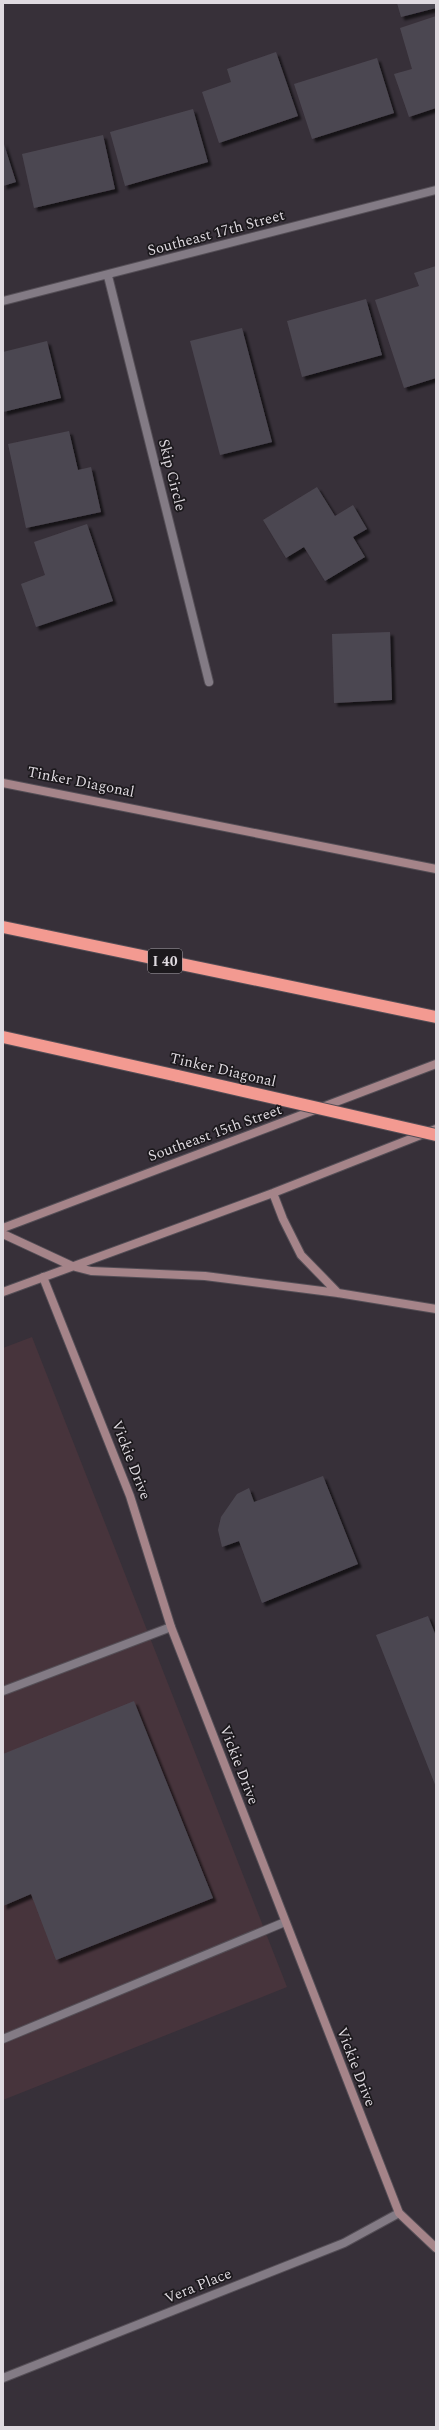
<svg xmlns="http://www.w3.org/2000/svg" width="439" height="2430" font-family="Spectral,serif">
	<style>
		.commercial { fill: #47343c }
		.building { fill: #4c4751; filter: url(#shadow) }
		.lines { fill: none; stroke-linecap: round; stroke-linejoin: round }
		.lane-casing { stroke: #544e56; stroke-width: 10 }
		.street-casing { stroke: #544e56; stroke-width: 10 }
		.secondary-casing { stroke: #544e56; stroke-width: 10 }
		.highway-casing { stroke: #544e56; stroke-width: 14 }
		.lane { stroke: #837b85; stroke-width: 8 }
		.street { stroke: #837b85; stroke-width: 8 }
		.secondary { stroke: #a58489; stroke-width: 8 }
		.highway { stroke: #f39a91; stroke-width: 12 }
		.highway-bridge-casing { stroke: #544e56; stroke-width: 14; stroke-linecap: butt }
		.highway-bridge { stroke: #f39a91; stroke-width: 12 }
		.labels { text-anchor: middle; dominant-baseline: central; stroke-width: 3.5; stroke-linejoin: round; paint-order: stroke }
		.shield { fill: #1c191d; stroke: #a4a0a6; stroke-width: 1 }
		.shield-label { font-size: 14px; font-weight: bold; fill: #dfdae0 }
		.street-label { font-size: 15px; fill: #dfdae0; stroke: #1c191d }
	</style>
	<defs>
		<filter id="shadow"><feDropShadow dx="3.5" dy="3.5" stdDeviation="1" flood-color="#0009"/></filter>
	</defs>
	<rect width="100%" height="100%" fill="#373039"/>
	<path class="commercial" d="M32 1337 287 1987 3 2100V1348Z"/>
	<path class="building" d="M397 3H436V8L401 17Z
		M436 16V108L409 117 394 74 412 69 400 28Z
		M276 52 298 116 219 143 202 92 231 82 227 69Z
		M377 58 394 113 312 139 294 84Z
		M193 109 208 162 125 186 110 132Z
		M103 135 115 189 34 208 22 154Z
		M3 141 16 182 3 186Z
		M436 266V378L404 388 375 300 419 286 414 273Z
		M366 299 382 355 302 377 287 321Z
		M242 328 272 442 220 455 190 341Z
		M47 341 61 398 3 412V352Z
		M69 431 78 470 91 467 101 512 26 528 8 444Z
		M317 487 335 516 353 505 367 529 353 537 365 557 325 581 304 547 286 558 263 520Z
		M87 524 113 601 36 627 21 584 45 575 34 542Z
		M390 632 392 700 334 703 332 634Z
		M323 1476 358 1564 262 1603 239 1541 222 1547 218 1530 221 1517 237 1494 249 1488 254 1502Z
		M428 1616 436 1636V1787L376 1635Z
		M134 1701 213 1898 56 1960 31 1894 3 1906V1754Z"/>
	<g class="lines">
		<defs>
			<path id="lane" d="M3 1691 171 1627
				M3 2039 285 1922"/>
			<path id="street" d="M108 276 209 682
				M3 301 436 190
				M3 2378 344 2243 399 2213"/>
			<path id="secondary" d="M3 783 436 869
				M273 1193 283 1219 301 1255 338 1293
				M3 1228 436 1064
				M3 1234 72 1266 91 1271 205 1276 338 1293 436 1309
				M43 1277 130 1496 171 1627 399 2213 436 2248
				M3 1292 273 1193 436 1129"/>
			<path id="highway" d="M3 927 436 1017
				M3 1037 178 1076"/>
		</defs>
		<use href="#lane" class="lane-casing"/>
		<use href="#street" class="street-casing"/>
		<use href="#secondary" class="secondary-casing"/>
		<use href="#highway" class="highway-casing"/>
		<use href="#lane" class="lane"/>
		<use href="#street" class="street"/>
		<use href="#secondary" class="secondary"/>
		<use href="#highway" class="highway"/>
		<defs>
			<path id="highway-bridge" d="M178 1076 436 1135"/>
		</defs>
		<use href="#highway-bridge" class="highway-bridge-casing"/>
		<use href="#highway-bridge" class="highway-bridge"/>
	</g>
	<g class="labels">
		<rect class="shield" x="148" y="949" width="34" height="24" rx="3"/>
		<g class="shield-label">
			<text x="165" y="961">I 40</text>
		</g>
		<g class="street-label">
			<text transform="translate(216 233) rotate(-15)">Southeast 17th Street</text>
			<text transform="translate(172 475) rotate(76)">Skip Circle</text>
			<text transform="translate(81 782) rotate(11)">Tinker Diagonal</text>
			<text transform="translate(223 1070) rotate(13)">Tinker Diagonal</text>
			<text transform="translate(215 1133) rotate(-20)">Southeast 15th Street</text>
			<text transform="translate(131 1460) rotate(69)">Vickie Drive</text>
			<text transform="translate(239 1765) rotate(69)">Vickie Drive</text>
			<text transform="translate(356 2067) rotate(69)">Vickie Drive</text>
			<text transform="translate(198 2286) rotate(-22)">Vera Place</text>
		</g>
	</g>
	<rect width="439" height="2430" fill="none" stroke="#dfdae0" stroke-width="8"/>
</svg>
